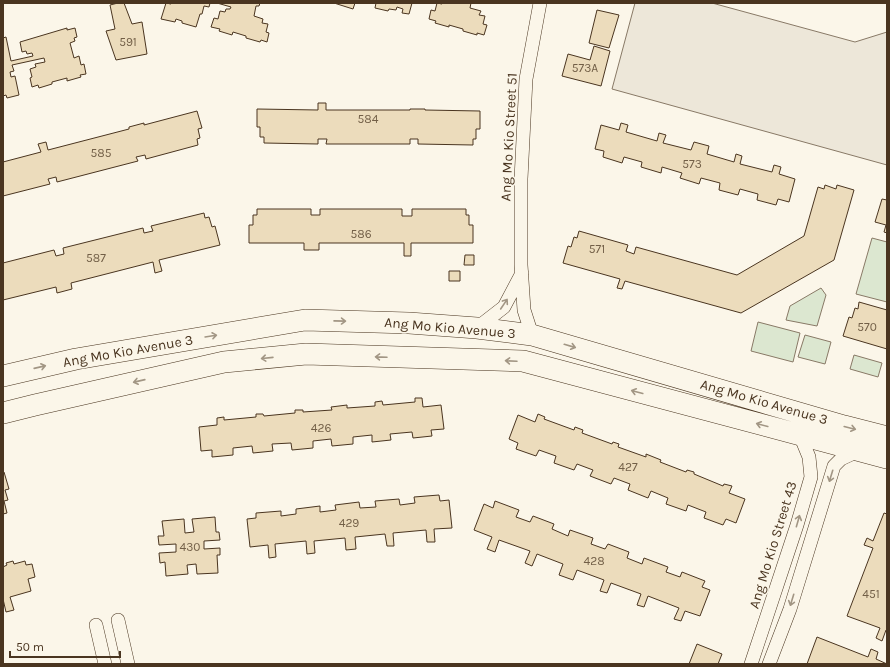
<svg xmlns="http://www.w3.org/2000/svg" width="890" height="667" font-family="Karla,sans-serif">
	<style>
		.green { fill: #dce7d0; stroke: #887966 }
		.parking { fill: #ede7d9; stroke: #887966 }
		.building { fill: #ecdcbc; stroke: #4a3520 }
		.lines { fill: none; stroke-linecap: round; stroke-linejoin: round }
		.minor-casing { stroke: #4a3520; stroke-width: 14 }
		.primary-casing { stroke: #4a3520; stroke-width: 22 }
		.minor { stroke: #fbf6e9; stroke-width: 13 }
		.primary { stroke: #fbf6e9; stroke-width: 21 }
		.oneway { stroke: #a29684 }
		.labels { text-anchor: middle; dominant-baseline: central; stroke-width: 3; stroke-linejoin: round; paint-order: stroke }
		.number-label { font-size: 12px; fill: #725f47 }
		.street-label { font-size: 14px; fill: #4a3520; stroke: #fbf6e9 }
	</style>
	<rect width="100%" height="100%" fill="#fbf6e9"/>
	<path class="green" d="M872 238 887 242V302L856 294Z
		M821 288 826 295 817 326 786 320 790 306Z
		M758 322 800 333 793 362 751 351Z
		M805 335 831 342 825 364 798 357Z
		M854 355 882 363 878 377 850 369Z"/>
	<path class="parking" d="M635 3H712L855 42 887 32V165L612 89Z"/>
	<path class="building" d="M118 3H124L132 24 142 22 147 54 116 60 106 31 115 29 110 5Z
		M166 3 171 4V3H210L209 7 204 6 202 14H200L196 27 182 23V21L176 19 175 22 161 19Z
		M217 3H260L259 6H256L254 16 263 19 262 23 268 24 266 32 269 33 267 42 261 40 260 42 246 38V36L233 32 232 35 219 31 220 29 211 27 214 18 218 19 220 11 225 12 226 9H230L231 7Z
		M334 3H355L353 9Z
		M376 3H412L409 14 402 13 403 9 397 7 396 10 389 9 388 11 375 8Z
		M437 3 442 4V3H471L470 8 481 11 479 15 485 16 483 24 487 25 484 35 477 33V35L463 31V29L449 25V27L435 23 436 21 429 19 431 10 435 11Z
		M597 10 619 15 609 48 589 43Z
		M67 28V30L75 28 77 37 74 38 75 41 70 43 74 58 79 56 81 65 84 64 86 74 80 75 81 77 67 81V78L52 82V84L39 88 38 85 32 87 30 78 32 77 30 69 36 67 35 64 45 62 44 58 12 65 14 71 10 72 11 77 15 76 19 95 7 98 6 95 3 96V38L6 37 11 61 33 56 32 53 27 54 26 51 22 52 20 42Z
		M594 46 610 51 601 86 562 76 568 54 590 60Z
		M318 103H326V110H410V109H425V110L480 111V129H476V139H473V145L418 144V139H410V144H326L327 139H318V144L264 143V137H260V127H257V109L318 110Z
		M197 111 202 128 198 129 200 138 197 139 198 145 146 159 145 155 136 157 138 161 57 182 56 177 48 179 50 184 3 196V162L41 152 38 144 46 142 48 150 129 129V127L144 123V125Z
		M621 123 628 125 626 132 657 141 659 133 666 135 663 143 691 150 694 142 709 146 707 154 734 162 736 154 742 156 740 164 772 172 774 165 781 167 779 174 795 179 789 202 778 199 776 205 757 200 758 194 740 189 738 195 719 190 720 183 701 178 699 184 680 178 682 173 662 167 661 173 641 167 642 162 624 157 622 163 603 157 604 151 595 149 601 125 619 130Z
		M825 185 836 189 837 185 854 190 834 260 741 313 625 281 622 289 617 288 620 279 563 263 568 246 571 247 574 237 577 238 579 231 628 245 626 251 634 254 636 247 737 275 804 236 818 187 824 189Z
		M882 199 887 200V233L884 232 886 225 875 222Z
		M257 209H311V215H320V209H402V216H412V209H466V215H469V225H473V243H411V256H404V243H319V250H304V243H249V225H253V215H257Z
		M204 213 205 218 209 217 212 227 215 226 220 245 159 260 162 271 155 273 153 262 71 283 72 289 57 293 56 287 3 300V263L54 250 56 256 64 254 63 248 143 228 144 233 153 231 151 226Z
		M465 255H474V265H464Z
		M449 271H460V281H449Z
		M859 302 887 310V349L843 336 849 317 852 318 855 308 858 309Z
		M415 398H422L423 407 441 405 444 429 431 430 432 436 413 438 412 432 390 434 391 440 372 442V435L353 437V444L332 446 331 439 313 441V448L292 450 291 443 272 444 273 451 253 453 252 446 233 448V455L212 457V450L201 451 199 427 217 425V418L224 417V420L256 417V414H263L264 416 295 413V410H303V412L332 410 331 407 347 405V408L375 406V402L382 401 383 405 415 402Z
		M538 414 545 417 544 419 574 430 575 427 583 430 582 433 612 444 613 442 619 444 618 447 646 457V454L661 460 660 462 686 472 687 470 694 472V474L723 486 724 484 732 486 729 493 745 499 736 523 726 519 723 525 704 518 706 512 688 505 686 511 666 504 668 498 651 491 648 498 628 490 630 484 614 478 611 484 590 476 593 470 577 464 574 470 554 463 556 456 539 450 536 456 516 449 518 443 509 439 518 415 535 422Z
		M3 472H4L9 489 5 490 8 500 4 501 7 513 3 514Z
		M439 495 440 501 449 500 452 528 434 529 435 542H427L426 530 393 533 394 546H387L385 534 355 537 356 549 346 550 345 538 314 541 315 553 307 554 306 541 275 544 276 557 269 558 268 545 250 547 247 519 256 518V513L281 511V516L296 514V509L320 506V512L336 510 335 505 359 502 360 508 376 507 375 501 399 499 400 505 415 503 414 497Z
		M495 501 519 510 516 517 530 522 533 516 554 524 552 529 568 536 570 530 593 538 591 544 605 549 608 544 629 552 627 558 642 564 644 558 668 567 666 572 680 577 682 572 705 581 702 587 710 590 700 616 685 611 681 621 674 619 679 608 648 596 644 607 637 605 641 594 611 583 607 593 600 591 604 580 577 570 573 580 559 575 563 564 537 554 532 566 525 563 530 551 499 540 495 552 487 549 492 537 474 530 484 504 493 508Z
		M884 513 887 514V631L886 630 882 641 876 638 880 628 847 616 873 548 864 545 867 538 873 541Z
		M215 517 216 532H219L220 540 204 541V549L220 548V555H217L218 573 197 574 196 564 187 565 188 574 166 576 165 562 160 563 159 553 176 552V544L159 545 158 536H164L162 521 184 519 185 533 194 532 192 519Z
		M13 561 14 564 25 561 26 565 32 564 35 577 28 579 31 591 10 597 14 610 6 612 3 599V567L7 565 6 563Z
		M817 637 868 657 871 649 878 652 876 659 887 664H807Z
		M697 644 722 654 718 664H689Z"/>
	<g class="lines">
		<defs>
			<path id="minor" d="M477 328 504 307 522 273
				M532 335 524 310 521 265V179L526 79 540 3
				M118 620 128 664
				M96 625 105 664
				M751 664 797 525 811 477 809 457 800 435
				M769 664 790 609 834 466 841 459 858 451"/>
			<path id="primary" d="M3 376 76 359 305 320 409 323 477 328 532 335 844 426 887 437
				M3 413 35 405 224 362 306 354 523 361 887 458"/>
		</defs>
		<use href="#minor" class="minor-casing"/>
		<use href="#primary" class="primary-casing"/>
		<use href="#minor" class="minor"/>
		<use href="#primary" class="primary"/>
	</g>
	<defs><path id="oneway-shaft" d="M-6 0H5M1.5-3L5.5 0L1.5 3" fill="none" stroke-width="1.6" stroke-linecap="round" stroke-linejoin="round"/></defs>
	<g class="oneway">
		<use href="#oneway-shaft" transform="translate(504 304) rotate(-56)"/>
		<use href="#oneway-shaft" transform="translate(340 321) rotate(1)"/>
		<use href="#oneway-shaft" transform="translate(211 336) rotate(-9)"/>
		<use href="#oneway-shaft" transform="translate(570 346) rotate(16)"/>
		<use href="#oneway-shaft" transform="translate(381 357) rotate(-178)"/>
		<use href="#oneway-shaft" transform="translate(267 358) rotate(174)"/>
		<use href="#oneway-shaft" transform="translate(511 361) rotate(-177)"/>
		<use href="#oneway-shaft" transform="translate(40 367) rotate(-13)"/>
		<use href="#oneway-shaft" transform="translate(139 381) rotate(167)"/>
		<use href="#oneway-shaft" transform="translate(637 392) rotate(-165)"/>
		<use href="#oneway-shaft" transform="translate(762 425) rotate(-165)"/>
		<use href="#oneway-shaft" transform="translate(850 428) rotate(14)"/>
		<use href="#oneway-shaft" transform="translate(831 476) rotate(107)"/>
		<use href="#oneway-shaft" transform="translate(798 521) rotate(-74)"/>
		<use href="#oneway-shaft" transform="translate(792 600) rotate(107)"/>
	</g>
	<g class="labels">
		<g class="number-label">
			<text x="128" y="42">591</text>
			<text x="585" y="68">573A</text>
			<text x="368" y="119">584</text>
			<text x="101" y="153">585</text>
			<text x="692" y="164">573</text>
			<text x="361" y="234">586</text>
			<text x="597" y="249">571</text>
			<text x="96" y="258">587</text>
			<text x="867" y="327">570</text>
			<text x="321" y="428">426</text>
			<text x="628" y="467">427</text>
			<text x="349" y="523">429</text>
			<text x="190" y="547">430</text>
			<text x="594" y="561">428</text>
			<text x="871" y="594">451</text>
		</g>
		<g class="street-label">
			<text transform="translate(509 137) rotate(-87)">Ang Mo Kio Street 51</text>
			<text transform="translate(450 328) rotate(5)">Ang Mo Kio Avenue 3</text>
			<text transform="translate(128 351) rotate(-10)">Ang Mo Kio Avenue 3</text>
			<text transform="translate(764 402) rotate(16)">Ang Mo Kio Avenue 3</text>
			<text transform="translate(773 545) rotate(-73)">Ang Mo Kio Street 43</text>
		</g>
	</g>
	<rect width="890" height="667" fill="none" stroke="#4a3520" stroke-width="8"/>
	<path d="M10 651v6h110v-6" fill="none" stroke="#4a3520" stroke-width="2"/>
	<text x="16" y="651" font-size="12" fill="#4a3520" stroke="#fbf6e9" stroke-width="3" paint-order="stroke">50 m</text>
</svg>
